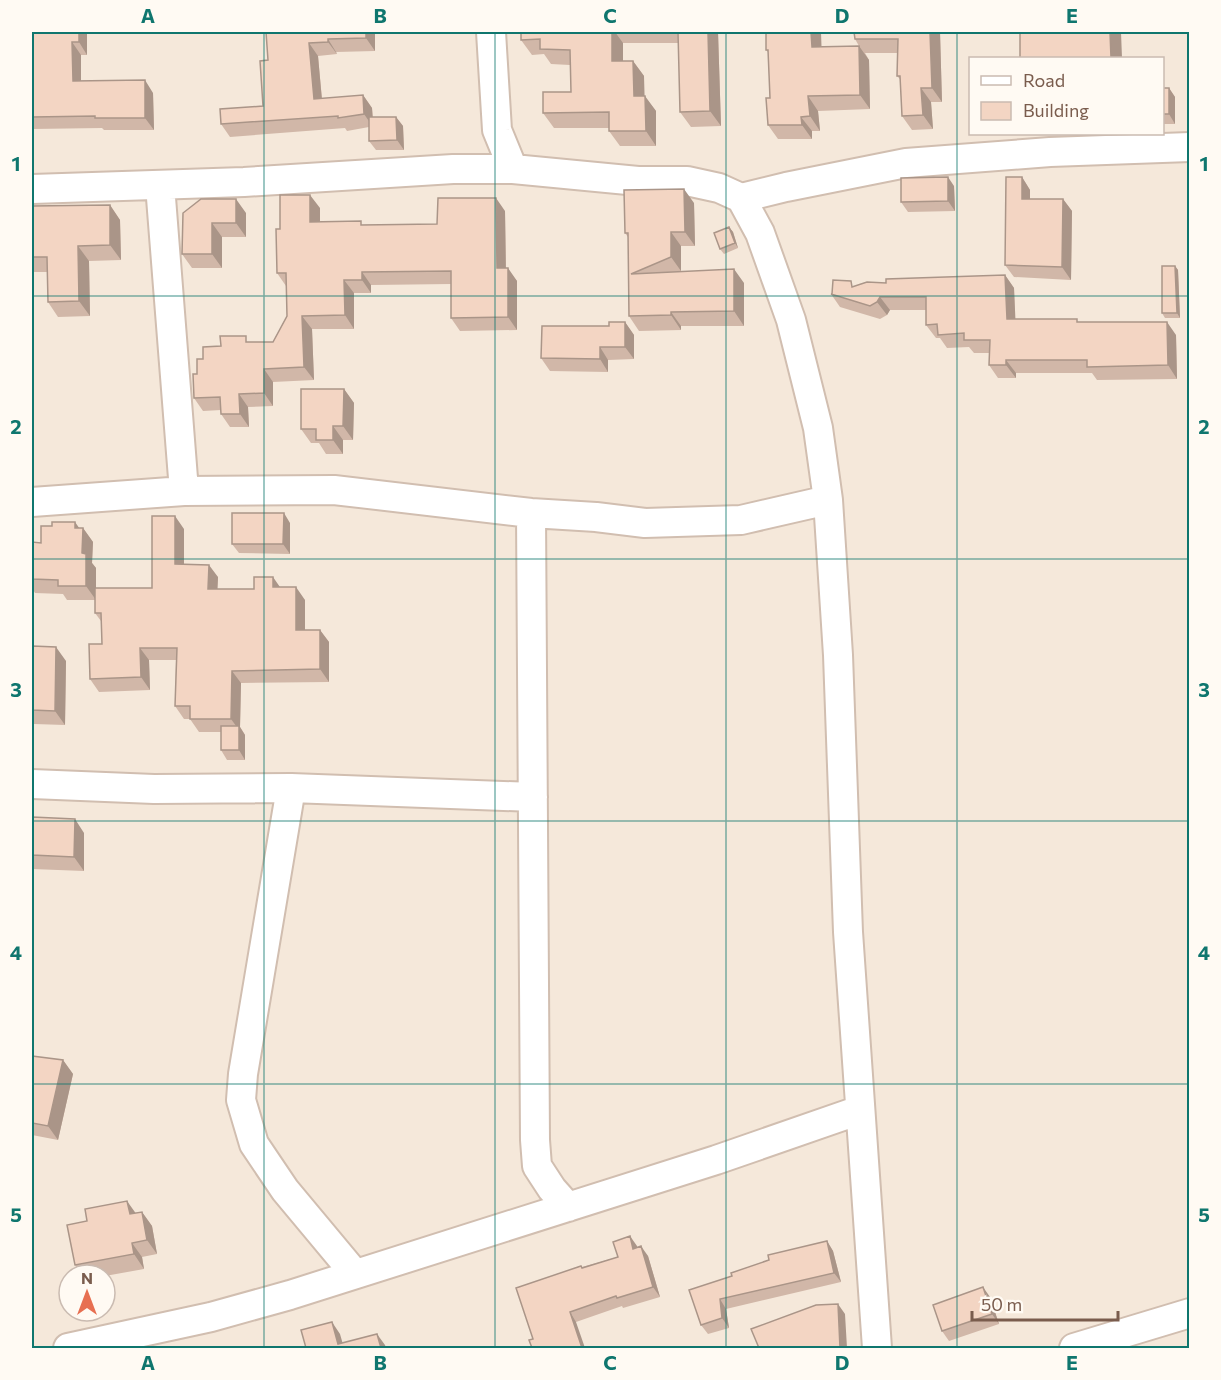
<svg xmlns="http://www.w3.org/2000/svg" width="1221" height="1380" font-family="Commissioner,sans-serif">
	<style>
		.residential { fill: #f5e8da; fill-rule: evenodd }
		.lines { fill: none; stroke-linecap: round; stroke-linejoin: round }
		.minor-casing { stroke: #d1beb0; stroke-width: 32 }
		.minor { stroke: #fff; stroke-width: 28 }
		.wall { fill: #d1b7a8 }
		.shaded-wall { fill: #aa9588 }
		.building { fill: #f3d5c3; stroke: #aa9588; stroke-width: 1.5 }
		.grid { fill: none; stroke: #0f766e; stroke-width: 1.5; stroke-opacity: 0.55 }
		.neatline { fill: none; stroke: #0f766e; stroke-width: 2 }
		.grid-label { font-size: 20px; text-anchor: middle; font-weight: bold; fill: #0f766e }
	</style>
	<rect width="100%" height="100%" fill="#fdf6ec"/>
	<path class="residential" d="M32 32H1189V1348H32ZM970 58H1162V134H970ZM69 1275H105V1311H69Z"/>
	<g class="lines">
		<defs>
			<path id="minor" d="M491 32 497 130 513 169
				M160 185 184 491
				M32 189 244 182 453 169H513L638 181H687L719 188 741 198 760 233 791 320 818 428 828 500 838 655 848 932 877 1348
				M741 198 786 187 906 163 1050 152 1190 147
				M32 502 184 491 334 490 531 513 596 517 645 523 741 520 828 500
				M531 513 535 1140 537 1166 552 1189 568 1207
				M32 784 154 789 291 788 533 797
				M291 788 243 1074 241 1100 254 1144 285 1190 355 1274
				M68 1348 211 1317 290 1295 716 1160 860 1110
				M1074 1348 1190 1313"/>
		</defs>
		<use href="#minor" class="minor-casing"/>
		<use href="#minor" class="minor"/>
	</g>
	<path class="wall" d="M32 32H87V55H81V81L153 93 154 130H104L102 128 32 129Z
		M266 32H375V51L336 52 337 54 318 56 322 99 363 95 372 108 373 117H396L403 126 404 150H376L369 141V127L347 131 345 128 230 137 221 124 263 106 268 60Z
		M521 32H718L721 126 691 127 680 112 679 43H623V61H633L644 76V96L656 111V146H620L609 131V128H554L543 113 571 92 570 65 551 64 544 54 532 55 521 40Z
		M766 32H821V47L859 46 855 39 854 32H940L942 102H931L933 129 912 130 902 116 900 79 897 76 898 53H865L869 60 870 109 818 111 820 131H812V139H778L768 125 770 98 768 52 766 50Z
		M1162 88H1169L1175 97V124H1162Z
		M1022 177 1030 190V199H1063L1072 211 1071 280 1014 277 1005 265Z
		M954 186 955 211 908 212 901 202Z
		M694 203 695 246H681V271L744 283V326H681V330L639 331 629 316 628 237 625 233Z
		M110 205 120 220 121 260 89 261 90 316 58 317 48 302 47 272H32V206Z
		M320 208V222L363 225 437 224 505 211 506 268 517 281V330L460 331 451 318V284L371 285V293H354V329H312L314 380 273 382V406L248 407 249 427H230L221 414V410L203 411 194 398 197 374 203 359 221 346 250 342H273L287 316 286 286 277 273 280 229Z
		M183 213H246V237H222V268H192L182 254Z
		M729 227 733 232 738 248 724 254 720 249Z
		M1175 266 1178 270 1180 318H1165L1162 313Z
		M1005 275 1014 288 1015 319 1079 322 1176 335 1177 379 1097 380 1092 373H1016V378H998L989 365V353H974L969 347 947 348 940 338H936L926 325V310H890L887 315 880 319 840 307 831 294 855 286Z
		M625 322 634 335V359L608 360V372L550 371 541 358 609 326Z
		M344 389 354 403 353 440H343V454H326L319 443H311L301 429Z
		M290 523V554L239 553 232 544Z
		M80 528H83L93 542 92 563 96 568V588H152L184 529V564L218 577 217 589H254L280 587 305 600V630H320L329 642V682L241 683 240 727 245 735V760H227L221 750V732H199L190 719H184L175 706 176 660H149L150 690 99 692 90 679 102 644 101 621 95 613V600H67L63 594 35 593 32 588V542L41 543Z
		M32 646 66 661 65 725 34 724V735H32Z
		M32 817 84 833V871L32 869Z
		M32 1056 63 1060 73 1074 58 1140 32 1135Z
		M142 1212 152 1226 157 1254 142 1257 144 1269 105 1276V1275H81L75 1265 136 1213Z
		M827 1241 833 1251 841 1282 726 1309 729 1328 708 1334 701 1325 732 1276Z
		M637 1246V1248L648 1256 660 1297 623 1308 622 1306 576 1322 533 1339 582 1267 618 1257Z
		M990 1297 999 1324 949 1341 942 1331Z"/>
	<path class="shaded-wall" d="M79 32H87V55L79 42Z
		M366 32H375V51L366 38Z
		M612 32H615L623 43V76L612 61Z
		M708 32H718L721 126 710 111Z
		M811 32H821L822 61 812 47Z
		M930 32H940L942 102 932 88Z
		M1110 32H1121L1122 58H1111Z
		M328 39 336 52 337 54 328 42Z
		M72 42 81 55V93L73 81Z
		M309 43 318 56 323 112 314 99Z
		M859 46 869 60 870 109 860 95Z
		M633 61 644 76 645 111 634 96Z
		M145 80 153 93 154 130 145 118Z
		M921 88 931 102 933 129 923 115Z
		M1169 88 1175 97V124L1169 114Z
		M363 95 372 108 373 127 364 114Z
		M645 96 656 111V146L646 131Z
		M808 96 818 111 820 131 810 116Z
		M396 117 403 126 404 150 397 140Z
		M801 117 812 131V139L802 125Z
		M948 177 954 186 955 211 948 201Z
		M1022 177 1030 190V211L1022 199Z
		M684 189 694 203 695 246 685 232Z
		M310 195 320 208V235L310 222Z
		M496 198 505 211 506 281 497 268Z
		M236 199 246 213V237L236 223Z
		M1063 199 1072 211 1071 280 1062 267Z
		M110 205 120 220 121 260 110 245Z
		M212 223 222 237V268L212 254Z
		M729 227 733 232 738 248 735 243Z
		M671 232 681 246V271L671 257Z
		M78 246 89 261 90 316 79 301Z
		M1175 266 1178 270 1180 318 1177 313Z
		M508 268 517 281V330L508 317Z
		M734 269 744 283V326L734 311Z
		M362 272 371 285V293L362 280Z
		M1005 275 1014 288 1016 332 1007 319Z
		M344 280 354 293V329L345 315Z
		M880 297 890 310 887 315 877 302Z
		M671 312 681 326V330L671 315Z
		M302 316 312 329 314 380 304 367Z
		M625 322 634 335V359L625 347Z
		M1167 322 1176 335 1177 379 1168 365Z
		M600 347 608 360V372L600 359Z
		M1006 360 1016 373V378L1006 365Z
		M264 369 273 382V406L264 393Z
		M344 389 354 403 353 440 343 426Z
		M239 394 248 407 249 427 240 414Z
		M333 426 343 440V454L333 440Z
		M284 513 290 523V554L283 544Z
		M175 516 184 529V576L175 564Z
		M75 522 82 532 83 528 93 542 92 563 96 568V600L86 586 82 553 75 528Z
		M209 565 218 577 217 602 208 589Z
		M273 577 282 590 273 587Z
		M296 587 305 600V642L296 630Z
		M320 630 329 642V682L320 669Z
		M56 647 66 661 65 725 55 711Z
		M140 648 149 660 150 690 141 677Z
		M232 671 241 683 240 727 245 735V760L239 750V730L231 719Z
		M32 721 34 724V735L32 731Z
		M75 819 84 833V871L74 857Z
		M63 1060 73 1074 58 1140 48 1126Z
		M127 1201 137 1215 130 1214Z
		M142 1212 152 1226 157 1254 147 1240Z
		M630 1236 637 1246 640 1258 633 1249Z
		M827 1241 833 1251 841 1282 834 1273Z
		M132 1243 142 1257 144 1269 134 1254Z
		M641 1246 648 1256 660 1297 653 1287Z
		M983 1287 990 1297 999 1324 992 1314Z
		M720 1299 726 1309 729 1328 722 1318Z
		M838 1304 845 1314 847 1348H840Z
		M570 1312 576 1322 585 1348H582Z
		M332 1322 340 1334 344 1348 338 1344Z
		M377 1334 385 1345 386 1348H381Z"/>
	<path class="building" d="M32 32H79V42H72L73 81 145 80V118H95V116L32 117Z
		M266 32H366V38L328 39V42L309 43 314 99 363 95 364 114 338 118V116L221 124 220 109 263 106 260 61 268 60Z
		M521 32H612V61H633L634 96H645L646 131H609V112L543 113V92H571L570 50 540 49V39L521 40Z
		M678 32H708L710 111 680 112Z
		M766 32H811L812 47 859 46 860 95 808 96 810 116 801 117 802 125H768L766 98H770L768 50H766Z
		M854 32H930L932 88H921L923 115 902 116 900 76H897L898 39H855Z
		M1020 32H1110L1111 58H1020Z
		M1162 88H1169V114H1162Z
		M369 117H396L397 140 369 141Z
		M948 177V201L901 202V178Z
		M1006 177H1022V199H1063L1062 267 1005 265Z
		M684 189 685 232H671V257L631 274 734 269V311L671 312V315L629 316 628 233H625L624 190Z
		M280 195H310V222L361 221V225L437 224 438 198H496L497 268H508V317L451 318V271L362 272V280H344L345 315 302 316 304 367 264 369V393L239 394 240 414H221L220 397 194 398 193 374H197V359H203V347L221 346 220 336H246V342H273L287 316 286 273H277L276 229H280Z
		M201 199H236V223H212V254H182L183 213Z
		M110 205V245L78 246 79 301 48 302 47 257H32V206Z
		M729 227 735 243 720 249 714 233Z
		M1162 266H1175L1177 313H1162Z
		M1005 275 1007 319H1077V322H1167L1168 365 1087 367V360H1006V365H989L990 340H964V333L938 335 937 324 926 325V297H880L877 302 870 306 831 294H832L833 280 851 281 852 287 867 282 886 283V279Z
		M609 322H625V347H600V359L541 358 542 326H609Z
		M301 389H344L343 426H333V440H316V429H301Z
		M232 513H284L283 544H232Z
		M152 516H175V564L209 565 208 589H254V577H273V587H296V630H320V669L232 671 231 719H190V706H175L177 648H140L141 677 90 679 89 644H102L101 613H95V588H152Z
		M52 522H75V528H83L82 553 86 554V586H58V580L32 579V542L41 543V526H52Z
		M32 646 56 647 55 711 32 710Z
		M221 726H239V750H221Z
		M32 817 75 819 74 857 32 855Z
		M32 1056 63 1060 48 1126 32 1123Z
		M127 1201 130 1214 142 1212 147 1240 132 1243 134 1254 75 1265 67 1225 87 1221 85 1209Z
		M630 1236 633 1249 641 1246 653 1287 617 1298 616 1296 570 1312 582 1348H532L529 1340 533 1339 516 1288 581 1266 582 1268 618 1257 613 1242Z
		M827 1241 834 1273 720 1299 722 1318 701 1325 689 1290 732 1276 731 1273 769 1260 768 1255Z
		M983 1287 992 1314 942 1331 933 1305Z
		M838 1304 840 1348H759L751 1329 816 1305Z
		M332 1322 338 1344 377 1334 381 1348H306L301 1330Z"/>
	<path class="grid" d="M264 32V1348M495 32V1348M726 32V1348M957 32V1348M32 296H1190M32 559H1190M32 821H1190M32 1084H1190"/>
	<rect width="1221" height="1380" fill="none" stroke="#fffaf3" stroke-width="66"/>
	<rect x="969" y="57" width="195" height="78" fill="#fffaf3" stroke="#cabbb1" stroke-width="1.5"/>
	<rect x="981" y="76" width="30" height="9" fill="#ffffff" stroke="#cabbb1" stroke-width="1.5"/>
	<text x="1023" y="87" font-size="18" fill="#7a5c4d">Road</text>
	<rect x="981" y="102" width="30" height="18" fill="#f3d5c3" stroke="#cabbb1" stroke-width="1.5"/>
	<text x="1023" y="117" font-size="18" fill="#7a5c4d">Building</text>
	<g transform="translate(87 1293)"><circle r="28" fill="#fffaf3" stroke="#cabbb1" stroke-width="1.5"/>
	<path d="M0-4.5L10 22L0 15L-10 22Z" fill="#e76f51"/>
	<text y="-9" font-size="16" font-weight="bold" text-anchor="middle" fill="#7a5c4d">N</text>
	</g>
	<path d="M972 1311v9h146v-9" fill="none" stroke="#7a5c4d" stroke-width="3"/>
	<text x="981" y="1311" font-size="18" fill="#7a5c4d" stroke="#fffaf3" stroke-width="4.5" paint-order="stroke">50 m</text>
	<rect x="33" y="33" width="1155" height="1314" class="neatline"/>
	<g class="grid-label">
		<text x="148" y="23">A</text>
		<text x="380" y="23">B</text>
		<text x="610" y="23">C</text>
		<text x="842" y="23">D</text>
		<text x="1072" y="23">E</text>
		<text x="16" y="171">1</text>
		<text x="1204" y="171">1</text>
		<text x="16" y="434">2</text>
		<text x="1204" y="434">2</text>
		<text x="16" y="697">3</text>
		<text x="1204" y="697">3</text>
		<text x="16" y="960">4</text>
		<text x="1204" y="960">4</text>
		<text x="16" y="1222">5</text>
		<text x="1204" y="1222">5</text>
		<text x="148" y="1370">A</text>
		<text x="380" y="1370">B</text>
		<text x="610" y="1370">C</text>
		<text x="842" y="1370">D</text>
		<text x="1072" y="1370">E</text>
	</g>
</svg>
